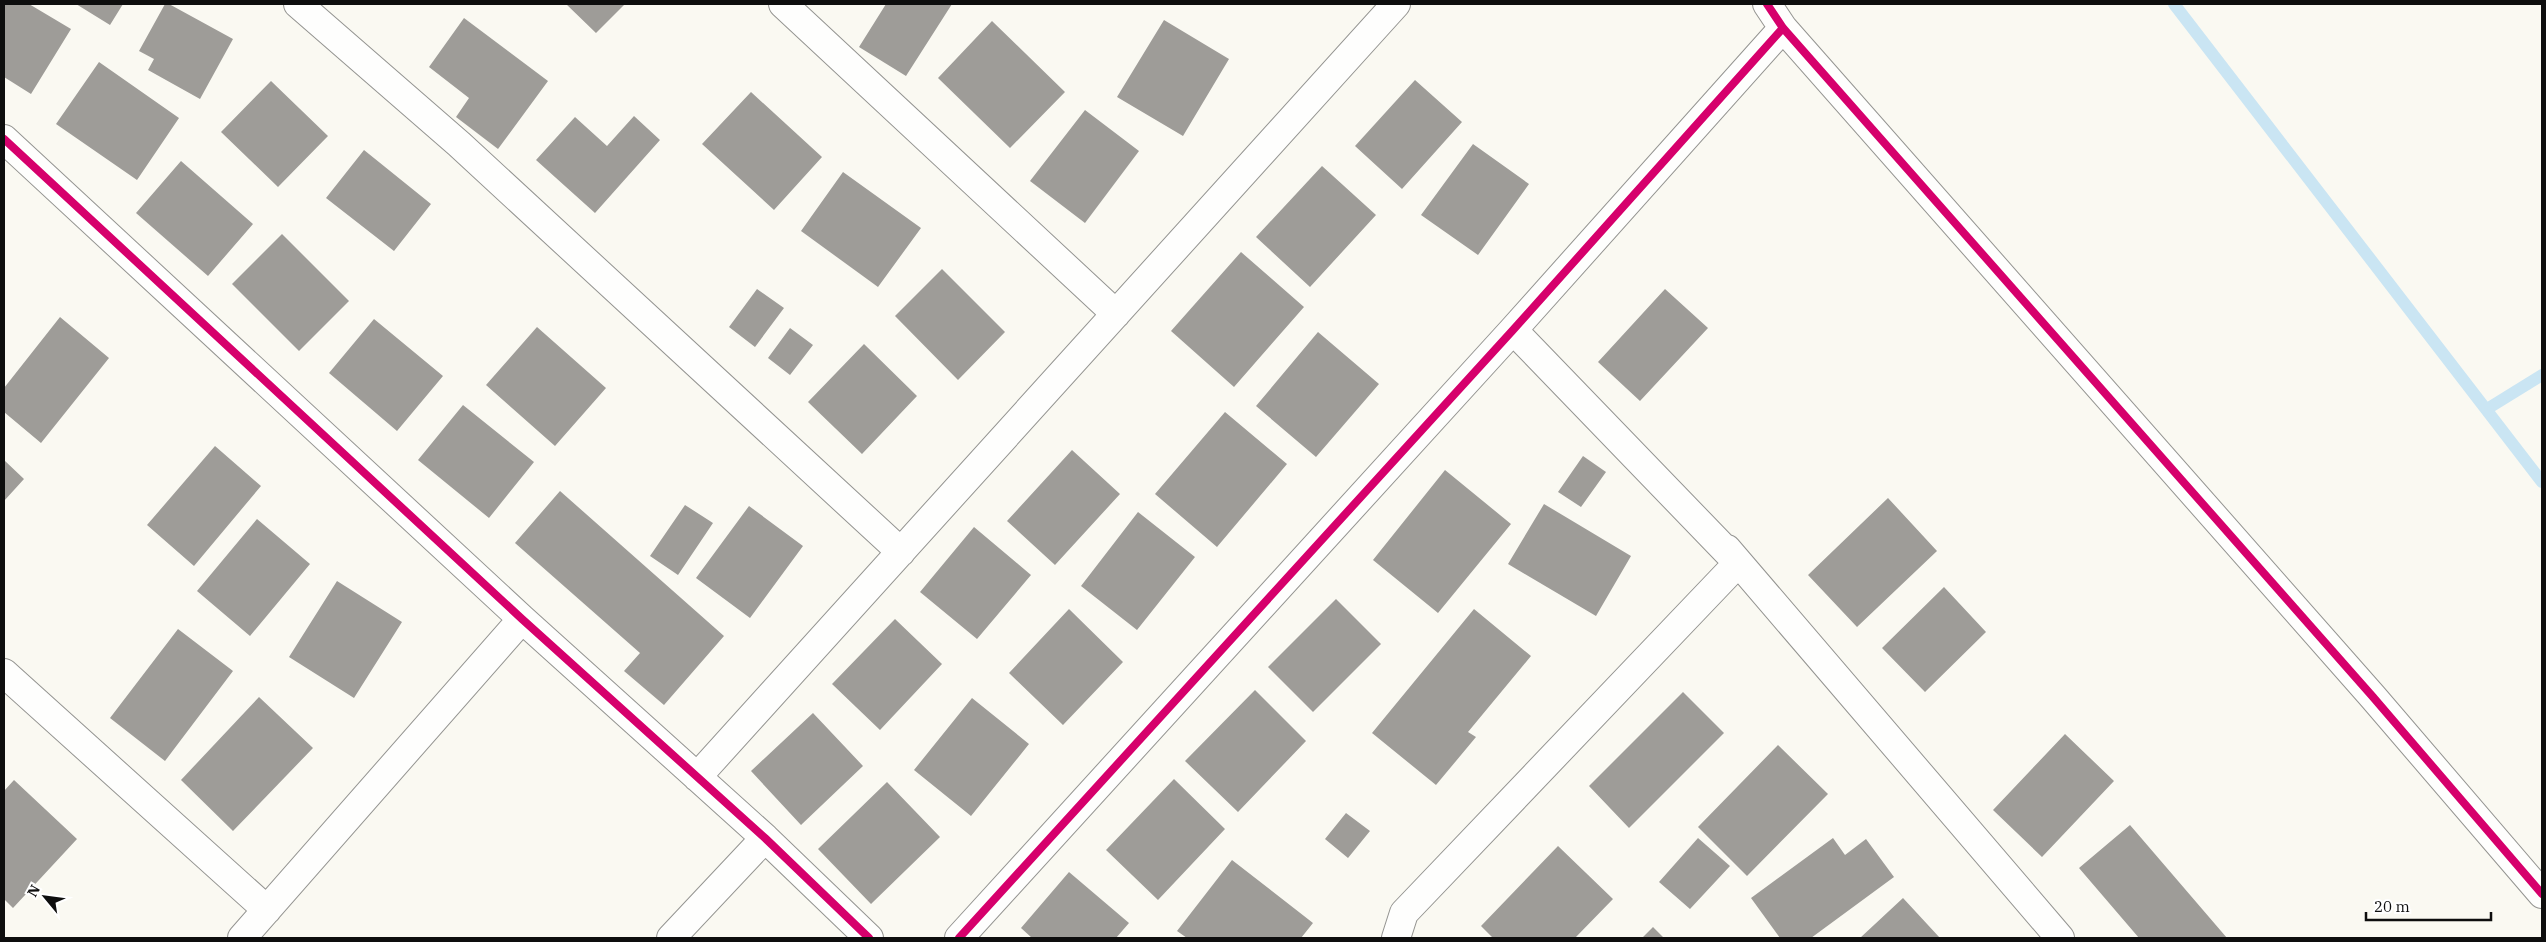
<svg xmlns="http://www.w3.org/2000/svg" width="2546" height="942" font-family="'IBM Plex Serif',serif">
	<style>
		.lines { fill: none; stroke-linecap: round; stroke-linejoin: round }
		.stream { stroke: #cae5f3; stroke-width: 12 }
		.building { fill: #9e9c98 }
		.minor-casing { stroke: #949491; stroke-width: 30 }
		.minor { stroke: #fefefd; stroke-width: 28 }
		.cycleway-casing { stroke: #fff; stroke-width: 11 }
		.cycleway { stroke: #d6006c; stroke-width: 8 }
	</style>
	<rect width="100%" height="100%" fill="#faf9f2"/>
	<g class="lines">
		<path class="stream" d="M2174 4 2542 482
			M2487 409 2542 375"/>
	</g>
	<path class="building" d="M4 4H29L71 29 31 94 4 77Z
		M76 4H123L110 25Z
		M165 4H169L233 39 200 99 148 70 154 59 139 51Z
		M566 4H625L596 33Z
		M886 4H952L906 76 859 47Z
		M464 18 548 81 498 149 456 117 469 98 429 67Z
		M1164 20 1229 59 1183 136 1117 97Z
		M992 21 1065 92 1010 148 938 78Z
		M99 62 179 118 137 180 56 124Z
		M1415 80 1462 122 1402 189 1355 146Z
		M271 81 328 136 278 187 221 132Z
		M751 92 822 157 774 210 702 144Z
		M1085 110 1139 151 1085 223 1030 181Z
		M634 116 660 140 595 213 536 160 575 117 607 146Z
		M1473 144 1529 184 1478 255 1421 215Z
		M364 150 431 204 394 251 326 198Z
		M181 161 253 224 208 276 136 213Z
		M1322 166 1376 215 1310 287 1256 237Z
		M843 172 921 228 878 287 801 231Z
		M282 234 349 301 299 351 232 284Z
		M1241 252 1304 307 1234 387 1171 331Z
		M942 269 1005 332 958 380 895 316Z
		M757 289 784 308 755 347 729 327Z
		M1665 289 1708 328 1640 401 1598 362Z
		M60 317 109 358 41 443 4 412V388Z
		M374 319 443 376 397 431 329 373Z
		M537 327 606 388 555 446 486 385Z
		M790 328 813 345 790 375 768 358Z
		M1318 332 1379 384 1316 457 1256 406Z
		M864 344 917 396 862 454 808 402Z
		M463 405 534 462 489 518 418 460Z
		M1225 412 1287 464 1217 547 1155 494Z
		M215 446 261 486 194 566 147 525Z
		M1072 450 1120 494 1055 565 1007 521Z
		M1583 456 1606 472 1581 507 1558 492Z
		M4 460 24 479 4 501Z
		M1445 470 1511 524 1438 613 1373 560Z
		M560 491 724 636 664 705 624 671 640 653 515 543Z
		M1888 498 1937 551 1857 627 1808 575Z
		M1544 504 1631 556 1596 616 1508 564Z
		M685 505 713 523 678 575 650 556Z
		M749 506 803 546 750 618 696 578Z
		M1138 512 1195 557 1137 630 1081 586Z
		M257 519 310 564 250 636 197 591Z
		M974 527 1031 575 977 639 920 592Z
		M337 581 402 622 354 698 289 657Z
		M1944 587 1986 632 1925 692 1882 648Z
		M1336 599 1381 644 1313 712 1268 667Z
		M1069 609 1123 662 1063 725 1009 673Z
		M1474 609 1531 656 1468 732 1476 737 1436 785 1372 733Z
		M895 619 942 664 880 730 832 684Z
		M178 629 233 671 165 761 110 718Z
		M1255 690 1306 741 1238 812 1185 761Z
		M1683 692 1724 733 1629 828 1589 786Z
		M259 697 313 748 233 831 181 780Z
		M972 698 1029 744 971 816 914 770Z
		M813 713 863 766 801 825 751 771Z
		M2065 734 2114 781 2042 857 1993 810Z
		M1778 745 1828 794 1747 876 1698 827Z
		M1174 779 1225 829 1158 900 1106 850Z
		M14 780 77 839 13 908 4 899V791Z
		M887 782 940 837 871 904 818 849Z
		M1346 813 1370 831 1348 858 1325 839Z
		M2130 825 2227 938H2139L2079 868Z
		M1698 838 1730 866 1690 909 1659 882Z
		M1833 838 1845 855 1866 839 1894 877 1811 938H1780L1751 898Z
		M1558 846 1613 899 1575 938H1493L1481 926Z
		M1232 860 1313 923 1301 938H1187L1177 931Z
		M1069 872 1129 923 1116 938H1032L1021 928Z
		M1903 898 1940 938H1860Z
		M1653 927 1664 938H1642Z"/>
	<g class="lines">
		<defs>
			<path id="minor" d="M298 4 459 144 901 552
				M783 4 1116 314
				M1767 4 1783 28 2373 697 2542 894
				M4 139 522 619 765 838 869 938
				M1727 549 2060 938
				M4 673 267 910
				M697 777 1396 4
				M242 938 522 619
				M671 938 765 838
				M959 938 1513 330 1783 28
				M1396 938 1404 913 1738 563 1513 330"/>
		</defs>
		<use href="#minor" class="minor-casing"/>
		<use href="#minor" class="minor"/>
		<defs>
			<path id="cycleway" d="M1767 4 1783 28 2373 697 2542 894
				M4 139 522 619 765 838 869 938
				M959 938 1513 330 1783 28"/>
		</defs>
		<use href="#cycleway" class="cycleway-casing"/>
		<use href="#cycleway" class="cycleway"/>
	</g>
	<rect width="2546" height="942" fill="none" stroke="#0e0e0e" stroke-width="10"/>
	<g transform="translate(45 897) rotate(299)" stroke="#ffffff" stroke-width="4" paint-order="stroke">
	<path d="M0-4L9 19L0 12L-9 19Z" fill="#0e0e0e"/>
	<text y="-8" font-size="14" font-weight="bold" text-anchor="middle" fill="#0e0e0e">N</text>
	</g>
	<path d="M2366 912v8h125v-8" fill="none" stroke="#0e0e0e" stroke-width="2.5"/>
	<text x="2374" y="912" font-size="15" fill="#0e0e0e" stroke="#ffffff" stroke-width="4" paint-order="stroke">20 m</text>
</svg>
